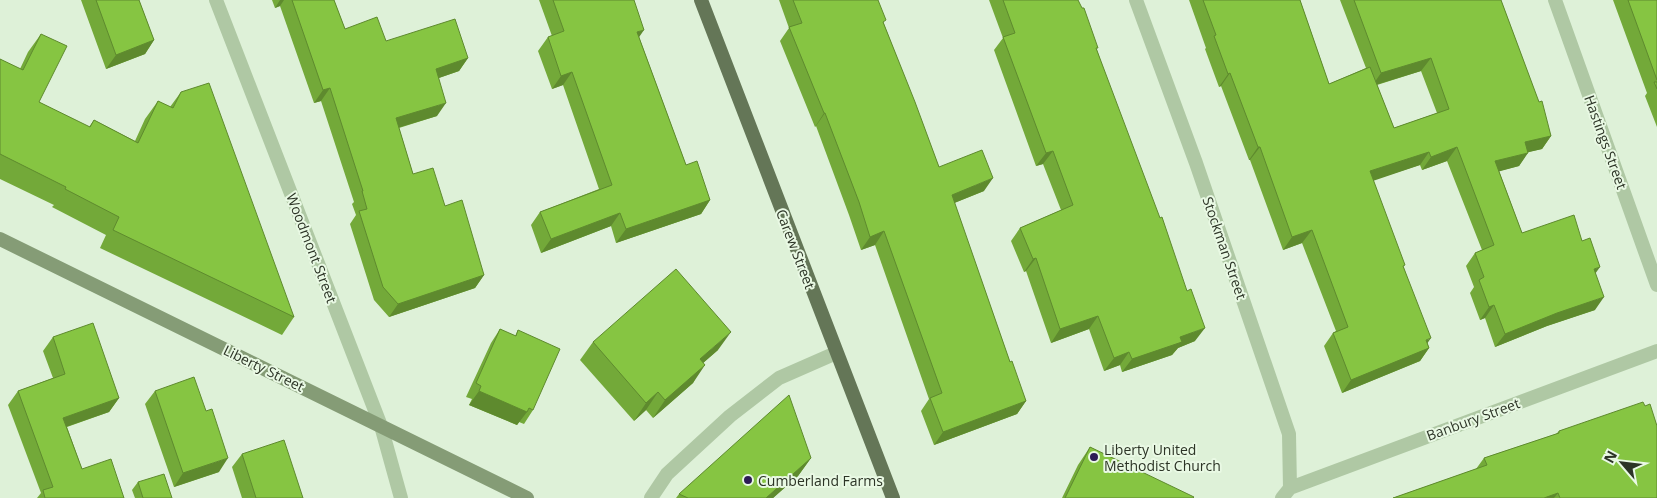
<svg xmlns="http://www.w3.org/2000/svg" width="1657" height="498" font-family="'Open Sans',sans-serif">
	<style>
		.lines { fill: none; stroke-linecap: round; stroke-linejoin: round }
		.service { stroke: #afc8a4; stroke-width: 14 }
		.minor { stroke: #afc8a4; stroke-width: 14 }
		.secondary { stroke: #859c76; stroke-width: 14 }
		.primary { stroke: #647657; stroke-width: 14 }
		.wall { fill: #73a939; fill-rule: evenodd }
		.shaded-wall { fill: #5e8a2e }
		.building { fill: #86c542; stroke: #5e8a2e }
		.poi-dot { fill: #2d1c55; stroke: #e9f9e4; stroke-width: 2 }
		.labels { text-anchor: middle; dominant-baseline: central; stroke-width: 4; stroke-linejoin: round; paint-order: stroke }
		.street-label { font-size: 14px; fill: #2c3426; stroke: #e9f9e4 }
		.poi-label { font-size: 14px; fill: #2c3426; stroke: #e9f9e4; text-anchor: start }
	</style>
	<rect width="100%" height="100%" fill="#def1d8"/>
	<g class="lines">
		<path class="service" d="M651 498 667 474 730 416 779 378 836 353"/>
		<path class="minor" d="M216 0 381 426 401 498
			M1136 0 1196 163 1289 434 1290 488 1282 498
			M1555 0 1657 285
			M1290 488 1657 351"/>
		<path class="secondary" d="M0 239 527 498"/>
		<path class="primary" d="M701 0 893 498"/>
	</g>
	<path class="wall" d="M81 0H139L154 40 145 54 106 69Z
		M272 0H334L345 29 386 41 468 58 459 71 439 78 437 116 399 128 413 174 445 206 484 275 475 288 389 317 374 300 350 224 356 215 352 204 354 202 321 101 314 103 280 6 275 8Z
		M539 0H634L639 37 686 165 710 200 701 214 616 243 611 226 541 253 531 225 540 212 599 189 563 85 552 89 538 51 548 37 552 36Z
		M779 0H878L884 24 939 167 984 191 954 203 1010 362 1026 401 1017 414 934 445 921 411 929 399 875 245 861 250 849 215 816 126 815 127 780 41 789 28Z
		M989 0H1078L1097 50 1195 341 1178 348 1172 355 1122 372 1120 365 1104 371 1089 329 1051 343 1026 271 1024 272 1011 241 1020 228 1061 210 1043 164 1036 166 994 50 1003 38Z
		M1189 0H1300L1329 84 1366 68 1340 0H1501L1551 136 1542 149 1528 152 1519 166 1499 171 1522 233 1582 241 1595 273V310L1547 326 1495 347 1485 318 1480 320 1470 293 1474 287 1466 266 1475 253 1482 250 1447 161 1422 170 1420 165 1373 180 1404 268 1429 348 1420 361 1342 393 1324 346 1333 333 1336 331 1302 243 1283 250 1250 160H1249L1221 86 1219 87 1205 49 1206 48ZM1421 71 1437 113 1394 128 1377 85Z
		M1613 0H1657V127L1645 96 1647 93Z
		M41 34 39 102 89 127 94 120 135 141 145 119 158 101 170 107 181 92 294 317 282 335 100 248 106 235 52 207 54 205 0 179V59L20 69 28 52Z
		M500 329 515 336 518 330 533 410 524 424 519 422 517 425 469 405 472 399 466 397 491 343Z
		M53 337 119 398 109 412 67 427 82 469 124 498H37L41 493 8 405 18 391 53 378 43 351Z
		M593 342 718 350 703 363 693 383 653 418 646 410 634 421 580 360Z
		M155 391 219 472 174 487 145 404Z
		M1645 406 1657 498H1393L1476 469 1484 458 1556 434 1559 431Z
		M1090 447 1193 498H1062L1078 465Z
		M242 454 303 498H242L232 467Z
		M811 458 798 476 773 498H676L679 494Z
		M138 482 172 498H135L132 490Z"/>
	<path class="shaded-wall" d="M280 0H284L280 6 275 8Z
		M644 30 635 43 637 32Z
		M154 40 145 54 106 69 116 55Z
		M468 58 459 71 427 82 436 69Z
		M1431 58 1421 71 1372 86 1381 73Z
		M572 72 563 85 552 89 561 76Z
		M1230 73 1221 86 1219 87 1228 74Z
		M330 88 321 101 314 103 323 90Z
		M446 103 437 116 387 131 396 118Z
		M824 113H825L816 126 815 127Z
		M1551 136 1542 149 1516 155 1525 142Z
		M1258 147H1260L1250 160H1249Z
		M1457 147 1447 161 1422 170 1431 157Z
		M1053 151 1043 164 1036 166 1046 153Z
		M1429 152 1420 165 1361 185 1370 171Z
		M1528 153 1519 166 1486 175 1495 161Z
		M993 178 984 191 942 208 952 195Z
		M710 200 701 214 616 243 626 229Z
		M620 213 611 226 541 253 551 239Z
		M1312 230 1302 243 1283 250 1292 237Z
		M884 231 875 245 861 250 870 237Z
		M1036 258 1026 271 1024 272 1033 259Z
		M1600 267 1590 281 1594 269Z
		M484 275 475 288 389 317 398 304Z
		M1604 297 1595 310 1547 326 1495 347 1505 334 1557 313Z
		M1494 305 1485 318 1480 320 1489 307Z
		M1098 316 1089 329 1051 343 1060 329Z
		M1205 328 1195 341 1178 348 1172 355 1122 372 1132 359 1180 337Z
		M731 332 718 350 687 377 700 359Z
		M1431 338 1422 351 1429 348 1420 361 1342 393 1351 380Z
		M1129 352 1120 365 1104 371 1114 358Z
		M705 365 693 383 653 418 665 400Z
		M479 391 527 412 517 425 469 405Z
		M658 392 646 410 634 421 646 403Z
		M119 398 109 412 54 431 63 418Z
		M1026 401 1017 414 934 445 943 432Z
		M228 458 219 472 174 487 183 473Z
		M811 458 798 476 773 498H766Z
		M1558 493 1554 498H1544Z"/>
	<path class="building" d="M96 0H139L154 40 116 55Z
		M292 0H334L345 29 377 17 386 41 455 19 468 58 436 69 446 103 396 118 413 174 433 168 445 206 462 200 484 275 398 304 383 287 359 211 367 209 362 191H363L330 88 323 90Z
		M553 0H634L644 30 637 32 686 165 697 161 710 200 626 229 620 213 551 239 540 212 612 185 572 72 561 76 548 37 564 31Z
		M793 0H878L886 20 883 22 915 102 939 167 982 150 993 178 952 195 1010 362 1012 361 1026 401 943 432 930 398 942 393 884 231 870 237 859 202 825 113H824L789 27 802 23Z
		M1003 0H1078L1082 8H1084L1098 48H1096L1131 141 1160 218 1162 217 1187 291 1191 289 1205 328 1180 337 1182 342 1132 359 1129 352 1114 358 1098 316 1060 329 1036 258 1033 259 1020 228 1073 205 1053 151 1046 153 1003 37 1015 33Z
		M1203 0H1300L1329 84 1370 67 1394 128 1449 109 1431 58 1381 73 1354 0H1501L1539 102 1542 101 1551 136 1525 142 1528 153 1495 161 1522 233 1574 215 1582 241 1590 238 1600 267 1594 269 1604 297 1557 313 1505 334 1494 305 1489 307 1479 280 1484 277 1475 253 1494 245 1457 147 1431 157 1429 152 1370 171 1405 265 1403 266 1431 338 1426 340 1429 348 1351 380 1333 333 1348 327 1312 230 1292 237 1260 147H1258L1230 73 1228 74 1214 36 1216 35Z
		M1628 0H1657V80Z
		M41 34 67 46 39 102 90 127 94 120 138 143 158 101 173 108 181 92 209 83 294 317 113 230 119 217 65 189 66 187 0 154V59L23 70Z
		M1654 82H1657V89Z
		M676 269 731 332 700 359 705 365 665 400 658 392 646 403 593 342Z
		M93 323 119 398 63 418 82 469 111 459 124 498H45L43 490 53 487 18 391 65 374 53 337Z
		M500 329 516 336 518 330 560 349 533 410 529 408 527 412 479 391 481 386 476 383Z
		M194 377 206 411 212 409 228 458 183 473 155 391Z
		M789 395 811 458 766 498H688L679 494Z
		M1643 402 1645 406 1650 404 1657 426V498H1560L1558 493 1544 498H1393L1487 465 1484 458 1559 433V431Z
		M284 440 303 498H256L242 454Z
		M1090 447 1194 497 1193 498H1065Z
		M164 474 172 498H143L138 482Z"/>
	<g class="poi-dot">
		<circle cx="1094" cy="457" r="5"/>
		<circle cx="748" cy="480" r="5"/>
	</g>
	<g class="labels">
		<g class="street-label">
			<text transform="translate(1606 142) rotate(70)">Hastings Street</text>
			<text transform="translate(312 248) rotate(69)">Woodmont Street</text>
			<text transform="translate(1225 248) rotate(71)">Stockman Street</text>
			<text transform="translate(796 249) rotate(69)">Carew Street</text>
			<text transform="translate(264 368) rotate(26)">Liberty Street</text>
			<text transform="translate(1473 419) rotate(-20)">Banbury Street</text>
		</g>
		<g class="poi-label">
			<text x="1104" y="449">Liberty United<tspan x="1104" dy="16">Methodist Church</tspan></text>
			<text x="758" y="480">Cumberland Farms</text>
		</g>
	</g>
	<g transform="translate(1622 463) rotate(298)" stroke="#e9f9e4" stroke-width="4" paint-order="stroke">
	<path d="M0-4L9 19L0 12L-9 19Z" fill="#2c3426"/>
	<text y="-8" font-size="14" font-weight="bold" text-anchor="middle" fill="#2c3426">N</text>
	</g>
</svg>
